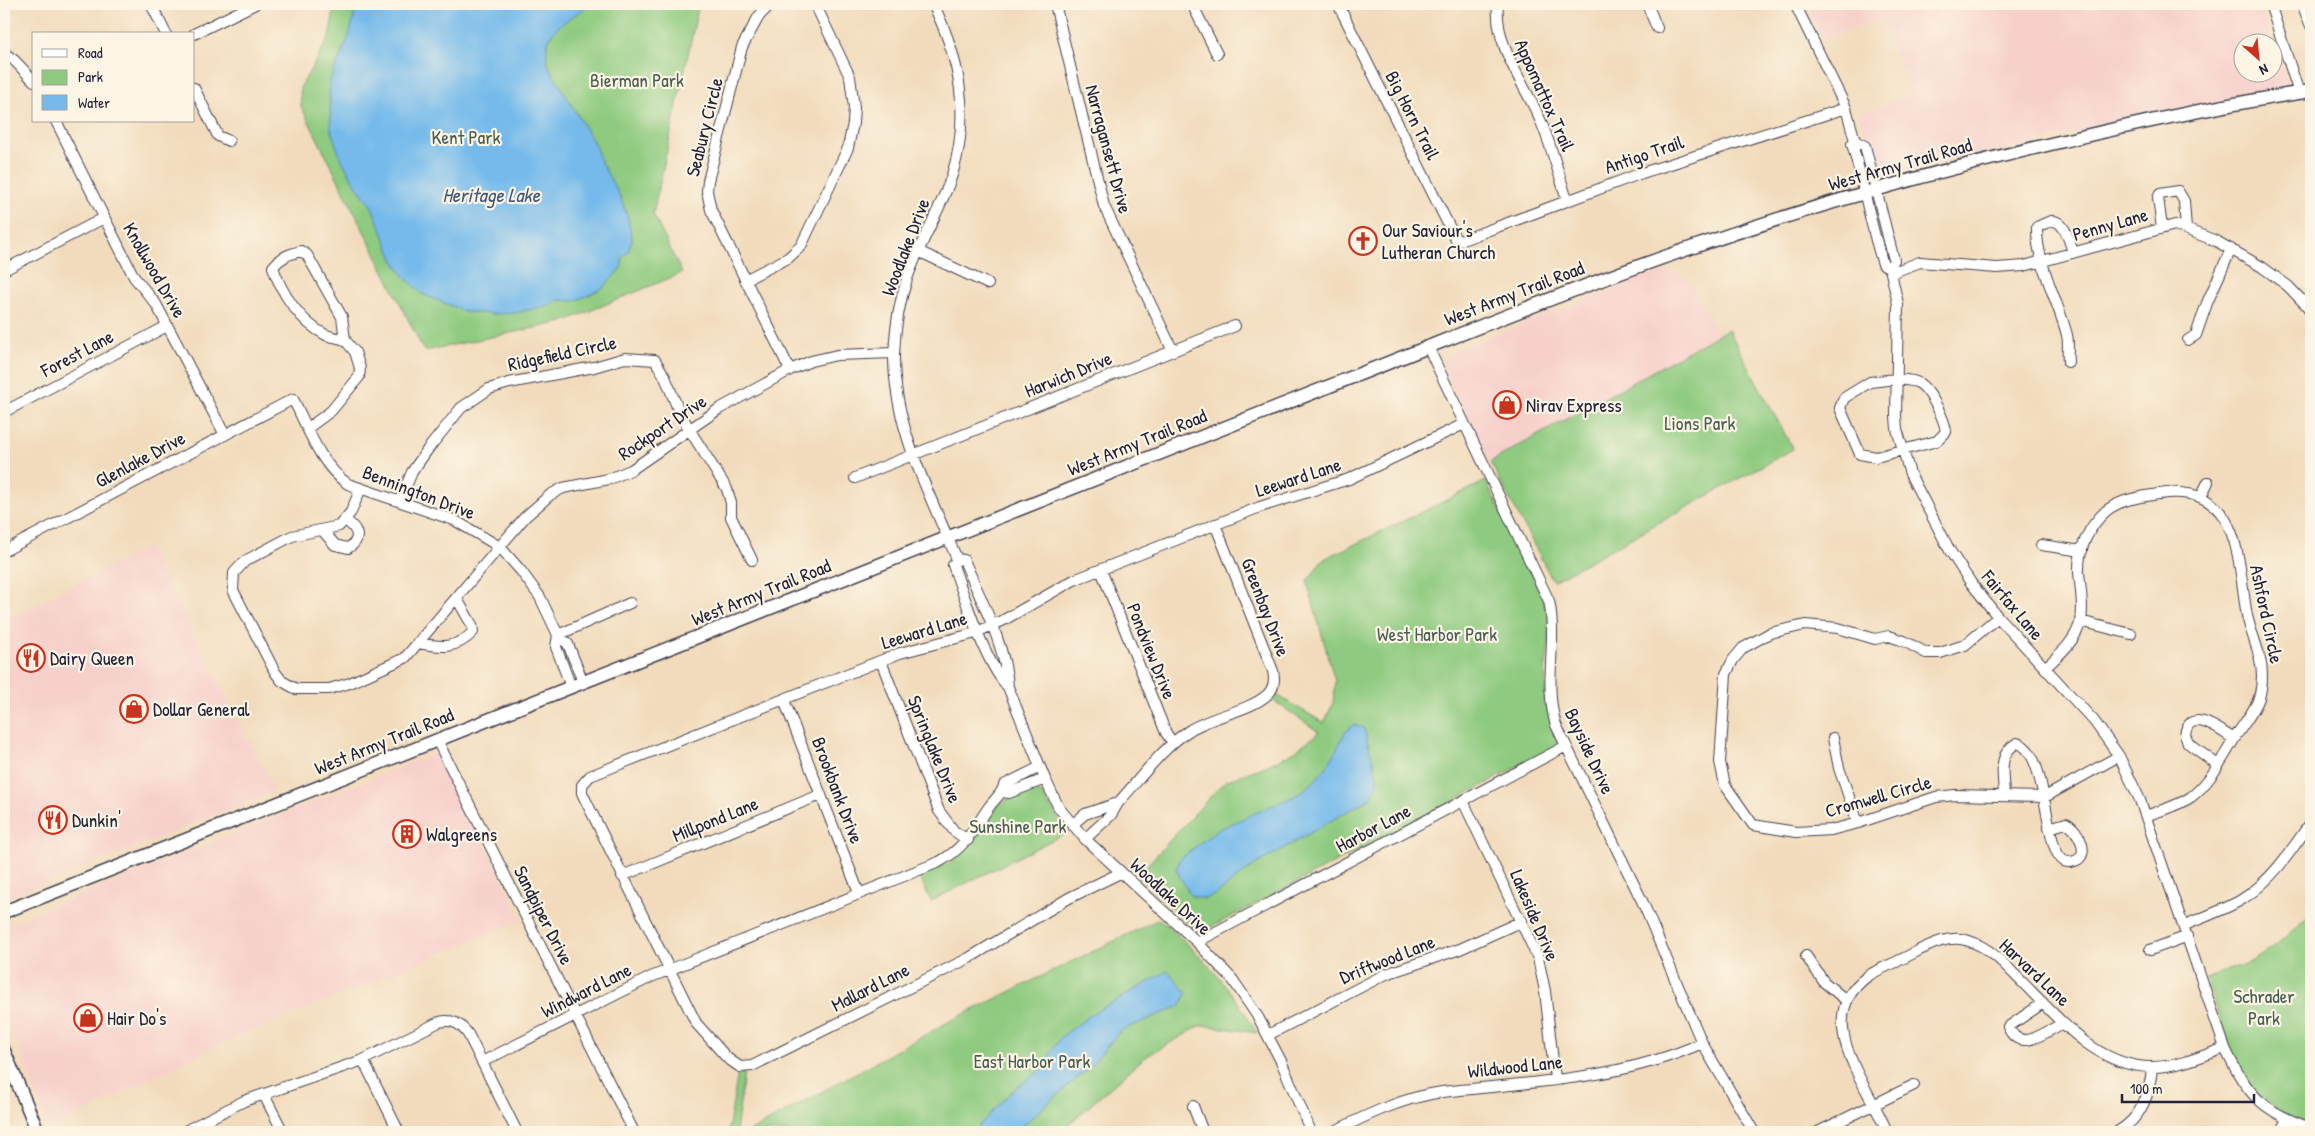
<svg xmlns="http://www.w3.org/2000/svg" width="2315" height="1136" font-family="'Patrick Hand',sans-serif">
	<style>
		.built { fill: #f7d0cb }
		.green { fill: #8eca7f; stroke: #58765d }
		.water { fill: #75baeb; stroke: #4c6e93 }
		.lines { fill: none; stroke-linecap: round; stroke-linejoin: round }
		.minor-casing { stroke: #413e4e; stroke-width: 12 }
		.major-casing { stroke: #413e4e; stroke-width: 15 }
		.minor { stroke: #fff; stroke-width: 10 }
		.major { stroke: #fff; stroke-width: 12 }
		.labels { text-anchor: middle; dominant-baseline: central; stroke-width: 4.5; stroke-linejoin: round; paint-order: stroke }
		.park-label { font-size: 19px; fill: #485d53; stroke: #fcf5e5 }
		.street-label { font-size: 19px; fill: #22223b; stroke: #fcf5e5 }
		.poi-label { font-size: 19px; fill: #22223b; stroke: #fcf5e5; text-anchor: start }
		.water-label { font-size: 20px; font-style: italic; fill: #3f5779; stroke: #fcf5e5 }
	</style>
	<rect width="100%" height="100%" fill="#fcf5e5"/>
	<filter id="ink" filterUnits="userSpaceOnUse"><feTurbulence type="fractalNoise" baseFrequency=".02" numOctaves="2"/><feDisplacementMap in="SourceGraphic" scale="10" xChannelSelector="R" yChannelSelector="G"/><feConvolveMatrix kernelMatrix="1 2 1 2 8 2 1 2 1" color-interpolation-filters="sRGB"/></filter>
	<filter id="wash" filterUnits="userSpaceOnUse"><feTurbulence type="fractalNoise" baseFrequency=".0096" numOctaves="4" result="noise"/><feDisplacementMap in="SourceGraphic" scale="20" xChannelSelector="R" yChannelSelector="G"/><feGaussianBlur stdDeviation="1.12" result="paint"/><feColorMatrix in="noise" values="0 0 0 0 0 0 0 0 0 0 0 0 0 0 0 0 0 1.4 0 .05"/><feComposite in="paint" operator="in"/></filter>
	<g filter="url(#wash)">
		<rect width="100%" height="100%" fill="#f2dbbc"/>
		<path class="built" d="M1804 4H2256L2272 42H2242V72H2272L2273 44 2291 89 2125 121 1969 158 1886 171 1879 166 1874 159 1858 113 1913 95 1882 20 1824 38Z
			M1667 271 1683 275 1688 280 1718 334 1490 462 1446 373 1444 364 1449 355 1455 350 1658 272Z
			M148 547 275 791 4 899V622Z
			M439 752 522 920 211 1048 51 1129 4 1013V926Z"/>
		<path class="green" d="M335 4H699L653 214 682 273 563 322 424 351 301 106 300 88 329 38Z
			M1728 329 1793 449 1553 581 1490 462Z
			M1486 481 1542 596 1548 616 1549 643 1545 672 1546 704 1557 743 1556 747 1204 931 1195 930 1137 876 1225 781 1268 765 1295 751 1319 732 1271 699 1275 694 1324 723 1333 703 1335 681 1307 582 1322 560Z
			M1031 791 1041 793 1068 832 931 901 919 876C944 867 964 857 979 834 985 826 989 815 996 808 1005 798 1019 796 1031 791Z
			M2311 914V1125L2288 1118 2260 1097 2242 1076 2228 1048 2206 978 2253 961 2276 945Z
			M1159 919C1199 951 1232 988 1257 1033L1202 1025 1145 1057 1060 1132H749L950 1021Z
			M738 1072 744 1073 736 1132H728Z"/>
		<path class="water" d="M354 4H591C566 22 538 31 549 67L594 143 602 164 620 196 628 218 632 240 628 252 623 257 621 268 604 287 589 295 574 301 558 300 550 305 515 313 493 314 466 312 422 294 404 276 393 259 372 207 356 185 340 157 331 130 329 83 349 36 354 17Z
			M1353 725 1364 728 1378 780 1372 797 1250 868 1217 894 1204 899 1191 896 1176 870 1180 859 1217 830 1299 794C1313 784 1326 770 1334 755 1340 743 1342 733 1353 725Z
			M1168 971 1187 993 1180 1006 1120 1031 1090 1067 1015 1132H973L1010 1093 1040 1070 1061 1037 1092 1014Z"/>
	</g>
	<g filter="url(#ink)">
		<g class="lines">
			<defs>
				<path id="minor" d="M151 4 166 34
					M771 4 759 16 742 47 708 181 707 191 711 210 790 370
					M933 4C960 59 971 115 952 175 940 211 919 244 907 279 899 303 895 330 894 354 893 426 929 493 957 559
					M1055 4 1104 206 1173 351
					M1192 4 1217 54
					M1338 4 1457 242 1642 173 1846 108
					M1498 4C1494 47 1526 85 1542 124 1552 149 1559 174 1567 200
					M1647 4 1657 28
					M1795 4 1846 108 1855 141 1852 144C1864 184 1870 225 1883 264L1890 268
					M2270 4 2299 93
					M2302 4 2311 26
					M194 34 255 4
					M4 53 14 60 34 81
					M194 88 218 136 229 141
					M56 121 134 277 156 304 225 435
					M1855 141 1865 146 1894 260 1890 268 1898 304 1896 416 1897 429 1910 474 1950 551 1971 583 1998 617 2094 721 2119 756 2140 800 2225 1048C2246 1094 2263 1112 2311 1128
					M2162 228 2158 198 2160 194 2178 191 2184 201 2186 229
					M918 251 988 284
					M4 270 104 218
					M1891 273 1920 262 1997 268 2024 266 2175 225 2216 241 2262 267 2288 286 2308 307 2311 314
					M745 280 788 258 801 246 848 148 853 123 854 107 850 77 815 4
					M2188 340 2196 335 2207 303 2231 249
					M1428 347 1549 601C1558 643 1543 683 1556 725L1643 903 1702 1043 1754 1132
					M2068 362C2067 353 2069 343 2067 335 2058 300 2036 263 2037 227 2042 225 2047 222 2052 221 2065 220 2070 243 2073 253
					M1896 379C1903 380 1911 380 1916 382 1929 386 1945 420 1946 432L1937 441 1876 457 1860 454 1840 408 1844 398 1870 382Z
					M4 412 167 326
					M308 428 331 411 359 377 360 368 355 352 345 340 342 317 307 255 301 251C289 254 281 257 273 267 281 293 301 323 326 335 332 337 339 338 345 340
					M855 478 1235 326
					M361 488 351 512 339 526 292 536 245 561 234 573 233 590 275 672 282 681 296 689H329L350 683 405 658 525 517 550 495 563 488 609 479 631 470 719 409 790 370 811 361 837 355 894 353
					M2201 497 2208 482
					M400 501 412 472 428 449 461 408 489 389 509 383 594 367 625 358 655 360 665 377 678 409 689 429 727 489 731 503V517L752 560
					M323 531 335 545 348 548C363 539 357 528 345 520
					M2041 545 2082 551
					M4 551 293 399C308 428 320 465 348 484L454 520 500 547 521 571 540 597 558 635 568 644 583 682
					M957 559 964 560C980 598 1006 646 1008 687L1045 779 1059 808 1085 839 1197 942 1233 980 1258 1017 1281 1061 1311 1132
					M957 559 953 565C965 598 985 663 1008 687
					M1101 570 1166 733 1173 743
					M1998 617 1965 645 1940 653H1926L1904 641 1889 636 1875 639 1838 628 1805 625 1770 633 1743 648 1733 660 1726 674 1720 762 1725 785 1753 825 1796 832 1831 830 1858 823 1936 797 1955 795 2045 797 2119 756
					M2080 621 2131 634
					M558 635 630 603
					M558 635 556 647 571 687
					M417 643C440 647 456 650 473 632L472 625 457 599
					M881 661 939 811 954 831 968 840
					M2045 668C2060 654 2076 641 2081 620 2084 605 2080 587 2079 572 2078 549 2089 526 2106 511 2121 499 2140 497 2159 494 2238 483 2237 552 2246 610 2249 632 2262 652 2262 675 2262 682 2261 691 2259 698 2255 710 2245 722 2238 733 2224 755 2212 781 2191 797 2178 806 2161 810 2146 816
					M784 700 859 893
					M1833 738 1839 768 1858 823
					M437 740 634 1132
					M2218 765 2188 743 2185 735C2189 705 2221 731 2234 739
					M1003 792 1009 793 1045 779
					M2004 796C2004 776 1996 755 2017 743 2052 752 2041 866 2070 862 2094 860 2079 829 2066 823L2049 828
					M1463 801 1538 958 1545 991 1555 1079
					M1072 825 1085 814 1118 803
					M1085 839 1111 815 1118 803C1138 781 1165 745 1190 730 1212 716 1249 711 1267 695 1274 689 1275 680 1273 671L1215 524
					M1120 873 1069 898 969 958 752 1066 740 1067 727 1058 696 1023 582 793V785L590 776 900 653 972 634 1002 621 1074 580 1260 507 1349 479 1464 424
					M622 876 820 795
					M2185 925C2204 917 2224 910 2241 900 2272 881 2291 851 2311 822
					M1197 942 1566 746
					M2150 950 2188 936
					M1806 956 1824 982 1847 1001
					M2043 1003 2008 1027C2020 1054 2045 1032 2063 1023
					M1268 1035 1386 974 1460 949 1522 921
					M363 1060 399 1132
					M482 1062 651 977 939 862C966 847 972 831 989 807 994 799 1002 795 1004 785L1040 767
					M264 1095 283 1132
					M1193 1106 1203 1132
					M183 1132 244 1101 363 1060 439 1022C452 1019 460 1023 468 1034L517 1132
					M1333 1132C1369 1114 1402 1098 1442 1092 1530 1082 1621 1080 1702 1043
					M1818 1132 1914 1085
					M1887 1132C1869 1086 1809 1018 1868 976 1878 969 1891 965 1902 959 1923 949 1946 933 1969 941 1991 948 2005 965 2020 980 2057 1016 2095 1067 2152 1067 2178 1067 2202 1056 2225 1048
					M2117 1132C2142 1118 2150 1094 2152 1067
					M2280 1132 2287 1120"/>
				<path id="major" d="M4 912 1428 347C1511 314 1595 281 1679 252 1813 205 1950 167 2089 135 2162 118 2237 102 2311 91
					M4 1051 38 1132"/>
			</defs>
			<use href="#minor" class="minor-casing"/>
			<use href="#major" class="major-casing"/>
			<use href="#minor" class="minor"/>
			<use href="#major" class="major"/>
		</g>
	</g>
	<defs>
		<symbol id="church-ring" viewBox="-11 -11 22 22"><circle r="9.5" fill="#fcf5e5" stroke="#c8321e" stroke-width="1.5"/><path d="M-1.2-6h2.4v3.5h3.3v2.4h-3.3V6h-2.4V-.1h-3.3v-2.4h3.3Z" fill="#c8321e"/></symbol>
		<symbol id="shop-ring" viewBox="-11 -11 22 22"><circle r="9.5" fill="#fcf5e5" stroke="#c8321e" stroke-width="1.5"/><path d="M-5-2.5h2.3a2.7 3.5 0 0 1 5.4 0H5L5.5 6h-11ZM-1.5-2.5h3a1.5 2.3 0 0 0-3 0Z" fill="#c8321e"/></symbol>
		<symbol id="restaurant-ring" viewBox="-11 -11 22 22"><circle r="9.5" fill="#fcf5e5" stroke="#c8321e" stroke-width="1.5"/><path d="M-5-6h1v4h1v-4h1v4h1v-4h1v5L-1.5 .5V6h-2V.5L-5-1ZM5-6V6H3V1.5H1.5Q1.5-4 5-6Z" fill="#c8321e"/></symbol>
		<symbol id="building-ring" viewBox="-11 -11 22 22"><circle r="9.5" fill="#fcf5e5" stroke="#c8321e" stroke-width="1.5"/><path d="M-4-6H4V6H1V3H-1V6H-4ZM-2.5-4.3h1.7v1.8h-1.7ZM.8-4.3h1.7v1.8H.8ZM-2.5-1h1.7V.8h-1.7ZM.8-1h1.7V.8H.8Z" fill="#c8321e"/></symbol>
	</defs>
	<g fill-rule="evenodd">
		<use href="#church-ring" x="1347" y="225" width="32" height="32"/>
		<use href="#shop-ring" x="1491" y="389" width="32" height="32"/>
		<use href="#restaurant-ring" x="15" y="642" width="32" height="32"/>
		<use href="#shop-ring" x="118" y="693" width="32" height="32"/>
		<use href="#restaurant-ring" x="37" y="804" width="32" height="32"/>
		<use href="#building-ring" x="391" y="818" width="32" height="32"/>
		<use href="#shop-ring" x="72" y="1002" width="32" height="32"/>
	</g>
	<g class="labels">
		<g class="park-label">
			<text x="637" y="80">Bierman Park</text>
			<text x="466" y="137">Kent Park</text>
			<text x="1700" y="423">Lions Park</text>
			<text x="1437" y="634">West Harbor Park</text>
			<text x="1018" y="826">Sunshine Park</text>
			<text x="2264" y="996">Schrader<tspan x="2264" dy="22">Park</tspan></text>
			<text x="1032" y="1061">East Harbor Park</text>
		</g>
		<g class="street-label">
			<text transform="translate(1545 95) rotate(66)">Appomattox Trail</text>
			<text transform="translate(1413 115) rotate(63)">Big Horn Trail</text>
			<text transform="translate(704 127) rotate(-76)">Seabury Circle</text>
			<text transform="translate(1109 149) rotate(75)">Narragansett Drive</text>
			<text transform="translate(1644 154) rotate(-19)">Antigo Trail</text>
			<text transform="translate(1900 164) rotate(-16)">West Army Trail Road</text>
			<text transform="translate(2110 224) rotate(-16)">Penny Lane</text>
			<text transform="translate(905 247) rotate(-69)">Woodlake Drive</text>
			<text transform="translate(155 270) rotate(60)">Knollwood Drive</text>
			<text transform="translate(1514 293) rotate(-21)">West Army Trail Road</text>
			<text transform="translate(77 353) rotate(-28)">Forest Lane</text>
			<text transform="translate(562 353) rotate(-12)">Ridgefield Circle</text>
			<text transform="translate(1068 374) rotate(-22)">Harwich Drive</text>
			<text transform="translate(662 427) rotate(-34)">Rockport Drive</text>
			<text transform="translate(1137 442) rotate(-22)">West Army Trail Road</text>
			<text transform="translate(140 459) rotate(-28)">Glenlake Drive</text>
			<text transform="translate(1298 477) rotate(-18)">Leeward Lane</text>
			<text transform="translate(419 492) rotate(21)">Bennington Drive</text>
			<text transform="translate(761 592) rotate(-22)">West Army Trail Road</text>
			<text transform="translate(2013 605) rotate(50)">Fairfax Lane</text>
			<text transform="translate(1266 607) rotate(69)">Greenbay Drive</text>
			<text transform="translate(2267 614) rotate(78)">Ashford Circle</text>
			<text transform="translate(924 630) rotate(-17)">Leeward Lane</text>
			<text transform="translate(1152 651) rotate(68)">Pondview Drive</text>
			<text transform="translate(384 741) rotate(-22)">West Army Trail Road</text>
			<text transform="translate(935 749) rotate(68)">Springlake Drive</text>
			<text transform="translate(1590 751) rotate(65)">Bayside Drive</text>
			<text transform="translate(838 790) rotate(69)">Brookbank Drive</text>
			<text transform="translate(1878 796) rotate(-16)">Cromwell Circle</text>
			<text transform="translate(715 819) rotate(-22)">Millpond Lane</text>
			<text transform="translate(1373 828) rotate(-28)">Harbor Lane</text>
			<text transform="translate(1171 896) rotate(43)">Woodlake Drive</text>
			<text transform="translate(544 915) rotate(63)">Sandpiper Drive</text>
			<text transform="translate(1535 915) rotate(67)">Lakeside Drive</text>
			<text transform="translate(1387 959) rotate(-22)">Driftwood Lane</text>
			<text transform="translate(2035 972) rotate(43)">Harvard Lane</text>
			<text transform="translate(870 987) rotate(-27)">Mallard Lane</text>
			<text transform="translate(586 990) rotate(-27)">Windward Lane</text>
			<text transform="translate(1515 1066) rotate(-6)">Wildwood Lane</text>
		</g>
		<g class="poi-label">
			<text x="1382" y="230">Our Saviour's<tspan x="1382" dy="22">Lutheran Church</tspan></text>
			<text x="1526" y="405">Nirav Express</text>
			<text x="50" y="658">Dairy Queen</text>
			<text x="153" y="709">Dollar General</text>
			<text x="72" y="820">Dunkin'</text>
			<text x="426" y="834">Walgreens</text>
			<text x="107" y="1018">Hair Do's</text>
		</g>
		<g class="water-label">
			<text x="491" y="194">Heritage Lake</text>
		</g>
	</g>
	<rect width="2315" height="1136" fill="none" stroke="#fcf5e5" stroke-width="20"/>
	<rect x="32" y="32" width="162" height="90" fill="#fcf5e5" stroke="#a5a1a1"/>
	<rect x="42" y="49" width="25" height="8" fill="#ffffff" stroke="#a5a1a1"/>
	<text x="78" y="58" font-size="15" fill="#22223b">Road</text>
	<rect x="42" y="70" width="25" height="15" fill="#8eca7f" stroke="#a5a1a1"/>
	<text x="78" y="82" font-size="15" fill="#22223b">Park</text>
	<rect x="42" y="95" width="25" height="15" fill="#75baeb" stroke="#a5a1a1"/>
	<text x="78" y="108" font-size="15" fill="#22223b">Water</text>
	<g transform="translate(2258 58) rotate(153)"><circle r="24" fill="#fcf5e5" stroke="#a5a1a1"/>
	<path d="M0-4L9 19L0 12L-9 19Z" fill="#c8321e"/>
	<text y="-8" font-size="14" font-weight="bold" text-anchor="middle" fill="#22223b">N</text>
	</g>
	<path d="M2122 1094v8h132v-8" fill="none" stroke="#22223b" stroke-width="2.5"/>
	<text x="2130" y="1094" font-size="15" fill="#22223b" stroke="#fcf5e5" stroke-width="4" paint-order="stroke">100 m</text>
</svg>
